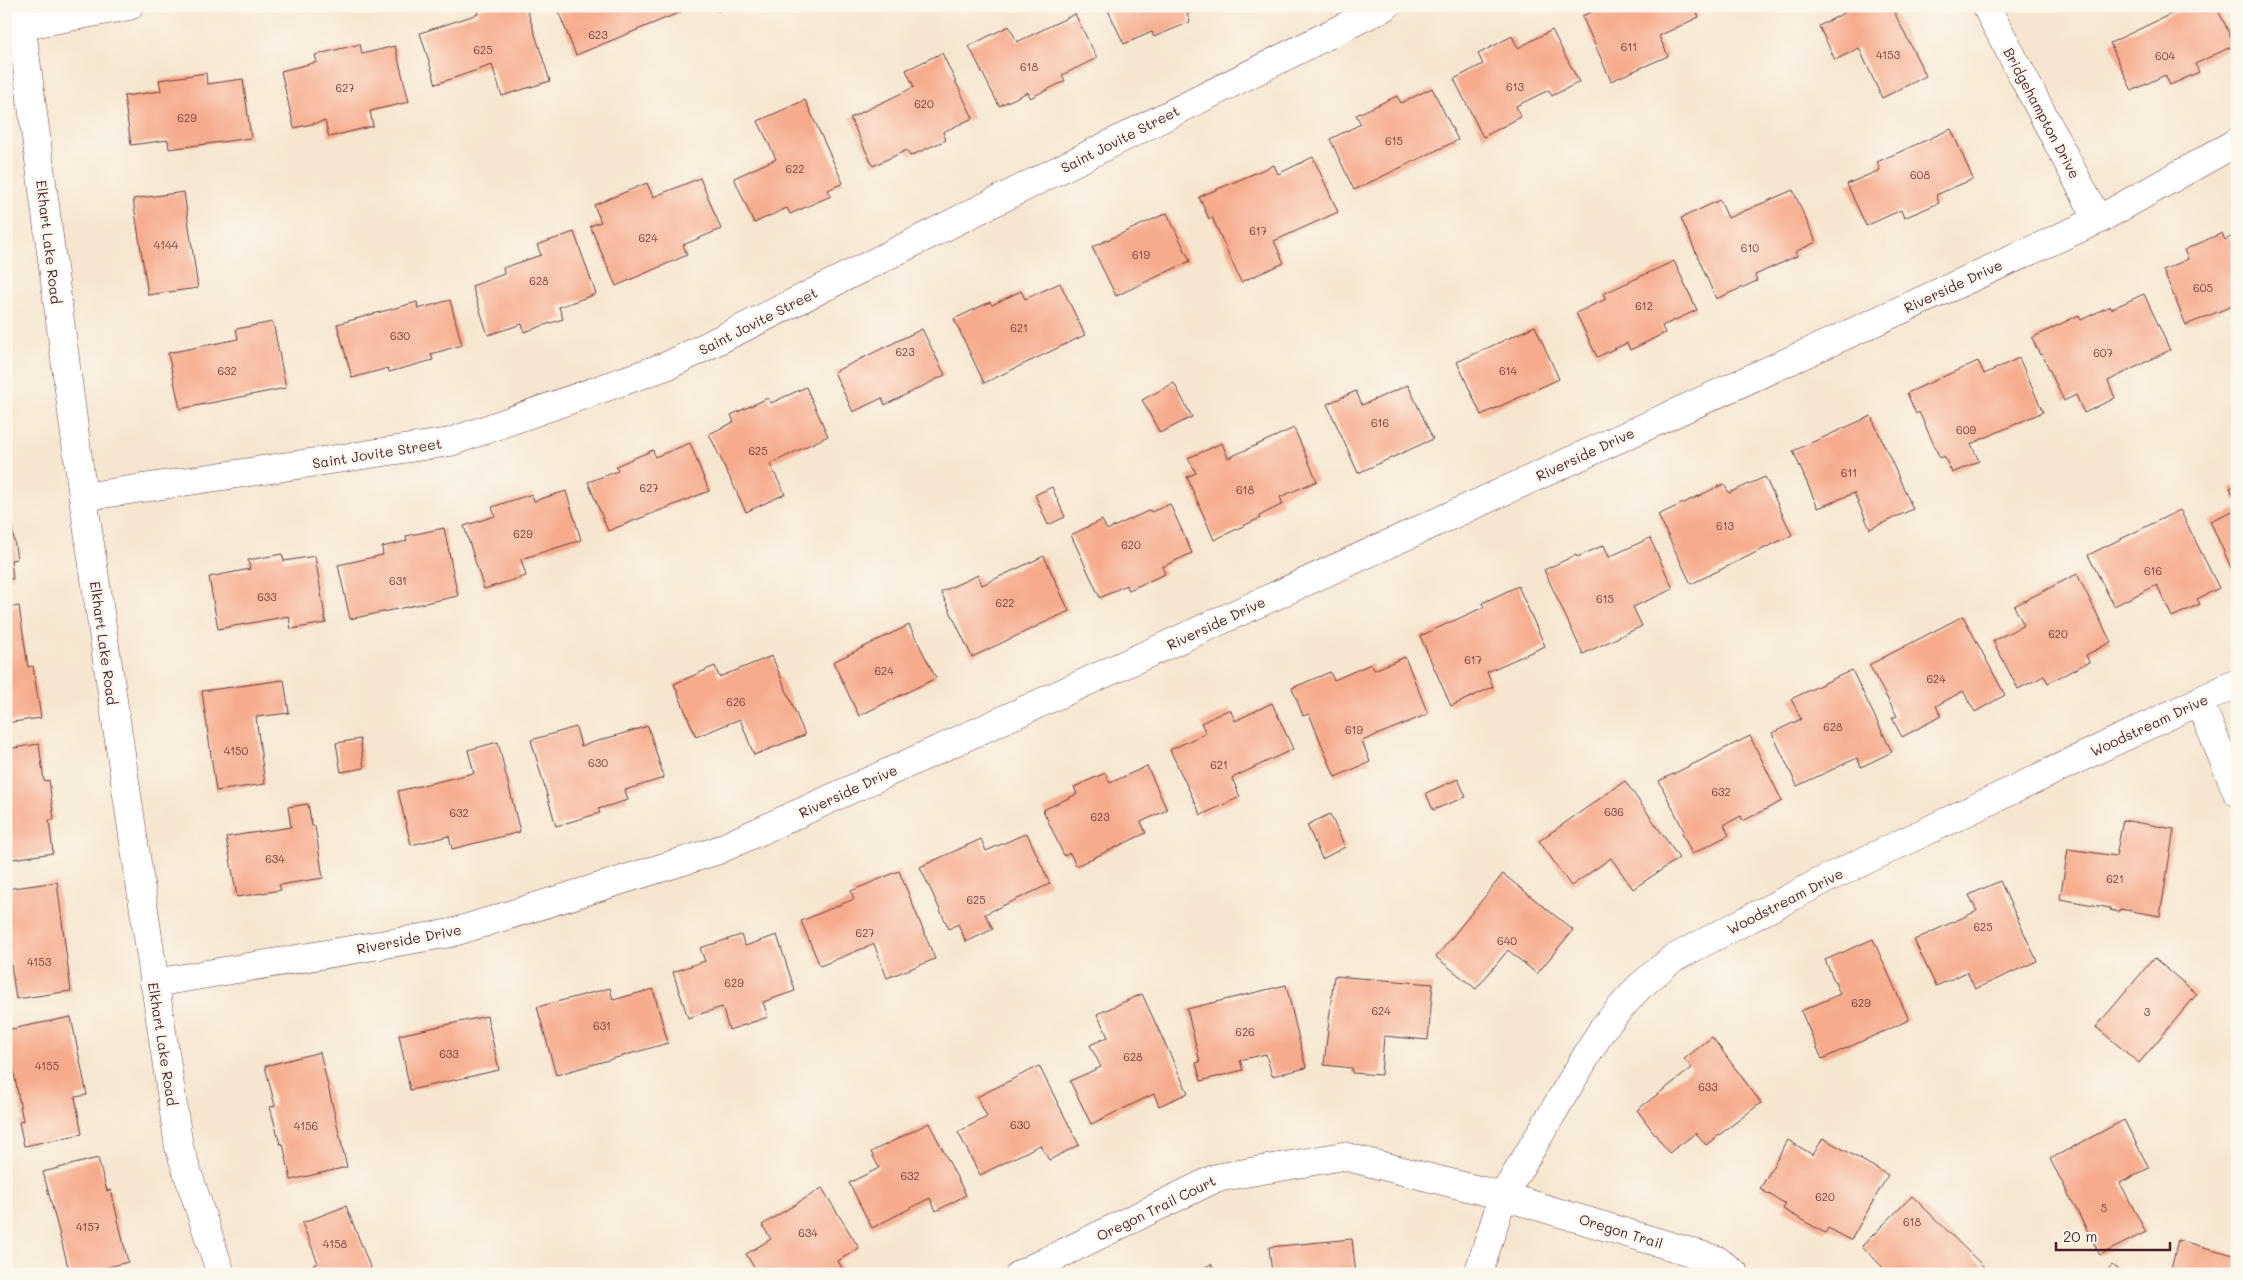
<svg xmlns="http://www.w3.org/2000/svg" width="2243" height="1280" font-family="Mali,sans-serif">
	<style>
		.building { fill: #f6ab8c }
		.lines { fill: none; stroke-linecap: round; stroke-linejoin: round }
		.street-casing { stroke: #643d44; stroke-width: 29 }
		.street { stroke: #fff; stroke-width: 28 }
		.labels { text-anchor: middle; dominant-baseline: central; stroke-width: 5; stroke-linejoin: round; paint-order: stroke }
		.number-label { font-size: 11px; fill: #754243 }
		.street-label { font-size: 14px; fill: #4a1f2b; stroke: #fbf7ec }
	</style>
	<rect width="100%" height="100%" fill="#fbf7ec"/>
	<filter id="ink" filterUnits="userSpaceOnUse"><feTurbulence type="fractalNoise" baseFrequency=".02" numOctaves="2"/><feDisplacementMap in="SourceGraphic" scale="10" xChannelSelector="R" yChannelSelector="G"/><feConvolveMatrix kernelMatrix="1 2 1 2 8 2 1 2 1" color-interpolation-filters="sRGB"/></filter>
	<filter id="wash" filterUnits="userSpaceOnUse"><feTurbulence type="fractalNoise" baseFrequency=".0096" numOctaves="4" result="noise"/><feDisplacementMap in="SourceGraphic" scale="20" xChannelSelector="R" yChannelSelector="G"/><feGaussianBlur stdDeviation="1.12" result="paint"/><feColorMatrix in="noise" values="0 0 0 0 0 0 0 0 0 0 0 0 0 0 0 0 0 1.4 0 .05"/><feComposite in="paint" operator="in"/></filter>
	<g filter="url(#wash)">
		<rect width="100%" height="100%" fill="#f6e6cf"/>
		<g id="blocks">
			<path class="building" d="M487 6H526L550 81 502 96 492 65 436 84 420 33 478 14 477 10Z
				M556 6H679L681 12 576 55Z
				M715 6H728L718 11Z
				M1106 6H1205L1187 14 1190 22 1154 37 1152 32 1124 44Z
				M1604 6H1694L1699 17 1659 36 1668 56 1611 81 1582 16Z
				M1843 6H1891L1926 76 1882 98 1859 48 1835 60 1819 26 1844 13 1841 7Z
				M2188 6H2216L2235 45 2195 64 2199 72 2170 85 2165 75 2132 91 2110 43Z
				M1075 14 1097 58 1062 75 1065 81 1030 98 1028 92 999 106 969 46 1009 26 1017 42Z
				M1552 30 1579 82 1552 96 1549 90 1516 106 1521 117 1483 137 1454 79 1483 64 1478 54 1512 36 1518 48Z
				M360 44 362 54 395 46 409 102 370 111 373 126 329 137 325 121 294 128 281 71 317 62 315 55Z
				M942 53 973 118 943 132 946 140 910 156 907 150 873 166 850 118 914 87 906 70Z
				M206 73 207 84 243 79 251 138 169 149 168 140 131 145 124 96 161 91 159 80Z
				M1432 88 1458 140 1354 190 1330 139 1361 124 1356 115 1397 96 1401 103Z
				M805 100 843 183 828 190 831 196 790 214 787 208 754 223 734 178 776 159 758 121Z
				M1951 129 1973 179 1936 195 1939 203 1904 218 1901 210 1866 226 1847 184 1880 170 1877 162Z
				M1313 157 1338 212 1274 241 1284 263 1241 282 1212 217 1209 219 1199 197 1274 165 1278 174Z
				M700 178 721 229 683 245 687 255 616 286 590 226 601 222 594 205 647 183 653 197Z
				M1793 190 1816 242 1795 252 1797 256 1755 275 1757 281 1716 299 1681 218 1720 200 1728 218Z
				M184 192 198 288 148 295 133 199Z
				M1167 213 1190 261 1116 296 1092 247Z
				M574 232 596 294 559 307 563 319 524 332 522 324 488 335 472 286 504 274 503 268 541 255 537 245Z
				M2222 233 2225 240 2237 234V304L2186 325 2163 270 2188 259 2184 250Z
				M1674 261 1697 310 1662 326 1665 333 1630 350 1627 343 1597 357 1576 313 1606 299 1603 294Z
				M1060 283 1085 335 984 383 954 319 990 302 992 305 1021 291 1025 299Z
				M2144 294 2170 350 2108 381 2115 398 2084 413 2076 395 2064 401 2042 354 2040 355 2032 338 2079 315 2081 320 2110 306 2111 309Z
				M450 300 462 345 431 354 433 360 389 372 388 368 352 378 337 324 417 302 418 309Z
				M273 322 286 388 180 409 168 353 238 339 236 329Z
				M1535 326 1559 379 1481 415 1457 362Z
				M922 329 945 375 885 405 882 398 853 412 834 372Z
				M2019 358 2043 412 1971 444 1979 461 1952 473 1944 456 1940 458 1919 412 1916 414 1907 393 1978 361 1984 374Z
				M1174 383 1192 417 1160 433 1142 400Z
				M1408 385 1433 439 1358 473 1327 404 1356 391 1362 405Z
				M806 387 828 436 770 464 785 494 746 512 709 434 734 422 731 415 768 398 771 403Z
				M1871 416 1913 509 1870 529 1854 493 1818 508 1793 451Z
				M1294 428 1317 481 1280 497 1283 504 1259 516 1260 518 1214 540 1187 477 1196 473 1188 458 1222 443 1228 458Z
				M690 443 709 491 608 531 588 482 618 471 616 466 653 450 655 457Z
				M1765 477 1792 535 1691 584 1658 515 1724 484 1729 493Z
				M2237 485V503L2230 488Z
				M1052 487 1065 517 1048 525 1035 495Z
				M566 491 581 540 521 559 526 576 484 589 464 526 495 516 492 507 532 494 534 501Z
				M1170 504 1192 553 1162 567 1165 574 1129 590 1126 585 1100 598 1071 535 1102 520 1107 530 1150 510 1151 512Z
				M9 508 17 559 11 560 13 579H6V509Z
				M2237 509V570L2233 572 2210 521Z
				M2180 510 2219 588 2197 599 2200 604 2172 617 2157 585 2114 606 2088 555Z
				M444 528 458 596 350 619 338 565 383 555 382 547 407 541 406 536Z
				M1650 538 1673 589 1633 607 1642 626 1583 654 1544 570 1576 555 1577 557 1604 545 1609 557Z
				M282 554 284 561 315 556 326 623 291 629 289 616 218 629 209 577 250 569 248 560Z
				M1044 556 1069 611 972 657 941 592 978 575 982 585Z
				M2077 574 2111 642 2086 655 2089 662 2048 683 2044 676 2018 689 1993 641 2024 625 2014 606Z
				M1518 586 1545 646 1487 672 1493 687 1451 706 1420 636 1484 607 1482 603Z
				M19 606 28 667 33 666 41 718 6 723V608Z
				M1963 616 2005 695 1975 712 1963 691 1936 706 1941 716 1902 737 1892 718 1897 716 1869 665Z
				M909 625 936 678 859 716 833 662Z
				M772 656 805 735 754 755 740 719 696 737 674 684 715 666 719 677Z
				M1405 657 1428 714 1362 741 1370 762 1335 777 1309 714 1303 716 1292 688 1330 672 1334 680 1371 664 1374 670Z
				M1852 670 1892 752 1861 767 1857 758 1797 786 1772 733 1801 719 1791 699Z
				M284 680 289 713 256 717 265 784 216 791 202 691Z
				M1272 703 1293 749 1232 778 1240 797 1201 815 1170 750 1206 733 1201 723 1230 709 1235 721Z
				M648 726 664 778 625 790 628 800 598 809 600 813 556 826 531 740 576 727 581 746Z
				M1750 736 1782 801 1743 821 1741 816 1724 825 1729 835 1692 854 1682 833 1684 831 1659 781Z
				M360 739 364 768 341 772 336 743Z
				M498 742 520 832 452 849 449 836 411 845 398 791 474 773 468 750Z
				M39 744 44 781 49 780 54 820H49L53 853 6 860V749Z
				M1147 766 1167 810 1141 822 1146 833 1076 866 1070 853 1064 856 1043 810 1077 794 1074 787 1105 773 1110 783Z
				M1458 779 1466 797 1433 810 1426 793Z
				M1625 781 1679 858 1633 889 1611 858 1571 886 1539 841Z
				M308 804 312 826H315L323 878 279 885 281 890 237 897 226 837 291 827 288 807Z
				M1330 814 1345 847 1322 859 1307 825Z
				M2123 820 2174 829 2160 916 2120 909 2119 912 2110 910V908L2060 899 2068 849 2116 856Z
				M1027 833 1050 884 985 914 993 929 966 942 958 924 949 929 920 867 981 839 986 851Z
				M899 871 935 959 887 978 874 944 820 966 801 921 854 899 851 891Z
				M1503 874 1573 930 1537 974 1508 950 1476 989 1436 957Z
				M2000 881 2037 961 1975 989 1967 972 1936 986 1914 940 1977 911 1969 895Z
				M57 882 71 991 16 999 6 931V889Z
				M741 935 745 946 777 935 795 991 763 1002 768 1017 729 1030 722 1007 688 1018 673 972 705 961 700 948Z
				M1873 939 1909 1020 1822 1059 1801 1011 1840 994 1825 960Z
				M2154 958 2197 994 2139 1063 2096 1027Z
				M1334 976 1433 984 1428 1040 1384 1036 1381 1075 1352 1073V1068L1324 1065Z
				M1286 985 1306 1068 1272 1076 1266 1054 1240 1060 1243 1070 1201 1081 1196 1063 1200 1062 1187 1009Z
				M610 988 613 1000 653 989 668 1043 556 1075 537 1007Z
				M1142 994 1188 1093 1159 1106 1154 1094 1091 1124 1070 1081 1101 1067 1090 1045 1108 1037 1097 1014Z
				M487 1016 499 1070 410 1090 399 1035Z
				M71 1017 87 1095 75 1097 82 1134 24 1146 19 1122 23 1121 6 1030Z
				M1712 1037 1761 1103 1706 1145 1696 1133 1669 1153 1637 1110 1692 1068 1684 1059Z
				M320 1052 347 1167 291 1180 283 1144H280L270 1107 275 1106 265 1066Z
				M1039 1066 1079 1145 1049 1160 1040 1145 980 1175 958 1132 987 1117 977 1097Z
				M2124 1120 2149 1168 2120 1183 2146 1232 2100 1255 2050 1159Z
				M929 1123 966 1195 936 1211 930 1198 872 1228 849 1183 879 1168 871 1152Z
				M1823 1138 1888 1175 1851 1240 1828 1228 1825 1233 1783 1209 1786 1204 1760 1189 1788 1140 1813 1155Z
				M98 1158 107 1191 111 1190 128 1262 80 1274H70L43 1172Z
				M822 1188 859 1248 838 1261 842 1268 833 1274H758L746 1254 771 1239 762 1225Z
				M1912 1196 1987 1270 1984 1274H1889L1862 1246Z
				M346 1206 373 1274H316L313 1265 318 1263 302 1223Z
				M1352 1239 1356 1274H1272L1269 1247Z
				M2178 1240 2237 1256V1274H2170Z
				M1211 1264 1217 1274H1193Z
				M2112 1265 2123 1274H2104Z"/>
		</g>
	</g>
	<g filter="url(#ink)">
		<use href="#blocks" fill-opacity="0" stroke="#643d44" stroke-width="1"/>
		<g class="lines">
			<defs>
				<path id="street" d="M19 6 83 497 179 1147 221 1274
					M1986 6 2098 220
					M21 26 129 6
					M83 497 450 442 669 365 1386 6
					M2199 701 2237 792
					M154 983 451 933 716 851 2098 220 2237 142
					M1020 1274 1216 1178 1343 1156 1503 1196 1717 1260 1735 1274
					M1478 1274 1503 1196 1603 1028 1638 988 1672 959 1822 881 2237 683"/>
			</defs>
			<use href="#street" class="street-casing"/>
			<use href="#street" class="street"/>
		</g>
	</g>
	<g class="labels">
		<g class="number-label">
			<text x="598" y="34">623</text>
			<text x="1629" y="46">611</text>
			<text x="483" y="49">625</text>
			<text x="1888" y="54">4153</text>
			<text x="2165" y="55">604</text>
			<text x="1029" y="66">618</text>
			<text x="1515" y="86">613</text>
			<text x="345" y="87">627</text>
			<text x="924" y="103">620</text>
			<text x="187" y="117">629</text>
			<text x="1394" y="140">615</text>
			<text x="795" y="168">622</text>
			<text x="1920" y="174">608</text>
			<text x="1258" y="230">617</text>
			<text x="648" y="237">624</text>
			<text x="166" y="244">4144</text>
			<text x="1750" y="247">610</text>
			<text x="1141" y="254">619</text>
			<text x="539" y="280">628</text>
			<text x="2203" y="287">605</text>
			<text x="1644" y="305">612</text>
			<text x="1019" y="327">621</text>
			<text x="400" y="335">630</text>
			<text x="905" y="351">623</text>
			<text x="2103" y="352">607</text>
			<text x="227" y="370">632</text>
			<text x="1508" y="370">614</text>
			<text x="1380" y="422">616</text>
			<text x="1966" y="429">609</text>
			<text x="758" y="450">625</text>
			<text x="1849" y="472">611</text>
			<text x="649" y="487">627</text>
			<text x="1245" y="489">618</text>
			<text x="1725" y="525">613</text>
			<text x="523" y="533">629</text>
			<text x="1131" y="544">620</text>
			<text x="2153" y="570">616</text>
			<text x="398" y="580">631</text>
			<text x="267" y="596">633</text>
			<text x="1605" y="598">615</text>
			<text x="1005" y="602">622</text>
			<text x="2058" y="633">620</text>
			<text x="1473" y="659">617</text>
			<text x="884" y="670">624</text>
			<text x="1936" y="678">624</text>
			<text x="736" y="701">626</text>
			<text x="1833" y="726">628</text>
			<text x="1354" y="729">619</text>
			<text x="236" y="750">4150</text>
			<text x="598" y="762">630</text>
			<text x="1219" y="764">621</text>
			<text x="1721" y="791">632</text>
			<text x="1614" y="811">636</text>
			<text x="459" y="812">632</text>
			<text x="1100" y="816">623</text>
			<text x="275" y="858">634</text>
			<text x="2115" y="878">621</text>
			<text x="976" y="899">625</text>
			<text x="1983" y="926">625</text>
			<text x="865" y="932">627</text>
			<text x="1507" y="940">640</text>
			<text x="39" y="961">4153</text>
			<text x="734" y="982">629</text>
			<text x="1861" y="1002">629</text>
			<text x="1381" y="1010">624</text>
			<text x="2147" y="1011">3</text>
			<text x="602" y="1025">631</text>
			<text x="1245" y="1031">626</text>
			<text x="449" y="1053">633</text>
			<text x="1133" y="1056">628</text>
			<text x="47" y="1065">4155</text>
			<text x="1708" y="1086">633</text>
			<text x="1020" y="1124">630</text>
			<text x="306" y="1125">4156</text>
			<text x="910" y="1175">632</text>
			<text x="1825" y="1196">620</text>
			<text x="2104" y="1207">5</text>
			<text x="1912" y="1221">618</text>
			<text x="88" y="1226">4157</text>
			<text x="808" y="1232">634</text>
			<text x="335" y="1243">4158</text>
		</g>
		<g class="street-label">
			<text transform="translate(2042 113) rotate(62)">Bridgehampton Drive</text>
			<text transform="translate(1120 139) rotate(-27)">Saint Jovite Street</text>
			<text transform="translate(49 242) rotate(83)">Elkhart Lake Road</text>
			<text transform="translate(1953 286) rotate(-25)">Riverside Drive</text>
			<text transform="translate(758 321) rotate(-27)">Saint Jovite Street</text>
			<text transform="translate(377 453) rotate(-9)">Saint Jovite Street</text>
			<text transform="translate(1585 454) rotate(-25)">Riverside Drive</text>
			<text transform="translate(1216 623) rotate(-25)">Riverside Drive</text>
			<text transform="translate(104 643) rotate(82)">Elkhart Lake Road</text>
			<text transform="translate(2149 725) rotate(-25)">Woodstream Drive</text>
			<text transform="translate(848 791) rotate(-25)">Riverside Drive</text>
			<text transform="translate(1785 901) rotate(-27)">Woodstream Drive</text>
			<text transform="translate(409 939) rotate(-11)">Riverside Drive</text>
			<text transform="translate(163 1044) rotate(81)">Elkhart Lake Road</text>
			<text transform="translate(1156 1208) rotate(-26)">Oregon Trail Court</text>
			<text transform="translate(1621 1231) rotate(17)">Oregon Trail</text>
		</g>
	</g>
	<rect width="2243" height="1280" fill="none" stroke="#fbf7ec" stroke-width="25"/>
	<path d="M2056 1242v8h114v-8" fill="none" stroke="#4a1f2b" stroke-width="2.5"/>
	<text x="2063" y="1242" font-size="15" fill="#4a1f2b" stroke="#fbf7ec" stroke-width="4" paint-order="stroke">20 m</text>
</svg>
